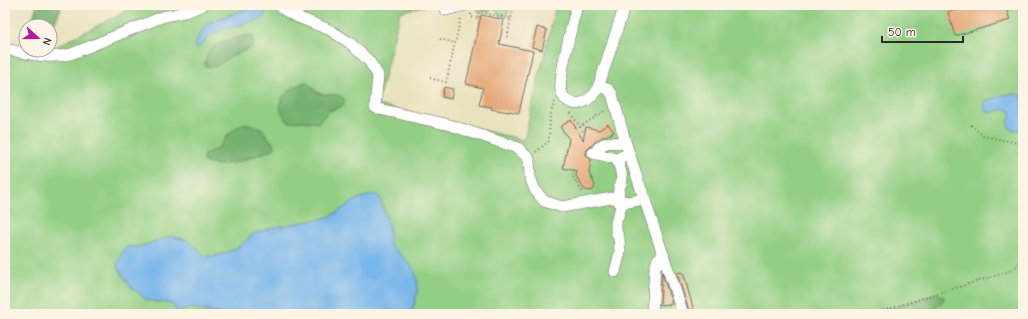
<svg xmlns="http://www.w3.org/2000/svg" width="1028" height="319" font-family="'Comic Neue',sans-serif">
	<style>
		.green { fill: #92ce83; stroke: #5e7c57 }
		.forest { fill: #75b171; stroke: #506e4e }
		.water { fill: #78b6eb; stroke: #52708b }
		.building { fill: #e5a979 }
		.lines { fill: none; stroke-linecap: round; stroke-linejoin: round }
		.minor-casing { stroke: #6e6b5f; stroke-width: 12 }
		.path { stroke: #6e6b5f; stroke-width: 2; stroke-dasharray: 1 3; stroke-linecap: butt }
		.minor { stroke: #fff; stroke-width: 11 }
	</style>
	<rect width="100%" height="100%" fill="#fcf5e5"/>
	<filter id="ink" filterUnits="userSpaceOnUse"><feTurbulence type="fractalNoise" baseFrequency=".025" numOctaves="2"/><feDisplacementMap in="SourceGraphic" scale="8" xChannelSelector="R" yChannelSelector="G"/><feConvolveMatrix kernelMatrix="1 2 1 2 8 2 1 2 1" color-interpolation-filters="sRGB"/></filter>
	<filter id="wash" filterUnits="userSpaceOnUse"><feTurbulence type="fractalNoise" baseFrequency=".012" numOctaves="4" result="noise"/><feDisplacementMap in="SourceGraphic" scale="16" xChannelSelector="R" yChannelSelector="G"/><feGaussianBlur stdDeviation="0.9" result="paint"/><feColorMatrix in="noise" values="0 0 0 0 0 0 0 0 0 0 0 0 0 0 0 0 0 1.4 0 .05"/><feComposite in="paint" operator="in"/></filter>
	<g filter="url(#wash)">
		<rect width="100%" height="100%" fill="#eae2bf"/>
		<path class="green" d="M139 5H428L400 12 377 105 524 140 556 5H1023V314H5V46L41 54Z
			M478 5H510L507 16 497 14V11L495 7H492L490 12 478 10Z"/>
		<path class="forest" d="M37 5H62L50 35V26H30Z
			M247 35 254 37 252 47 230 57 215 67 205 66C207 40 227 42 247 35Z
			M307 82C312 86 315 93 322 94 330 96 338 92 344 99V104L343 106 329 111 318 123 302 121 288 122C285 117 279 110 280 104 282 93 297 84 307 82Z
			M245 123 261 128 276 147 272 150C251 156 226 171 204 162L203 158 204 155 220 146 227 136 236 128Z
			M938 293 944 297 943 301 927 314H874Z"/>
		<path class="water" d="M257 8 266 11 263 18 225 29 211 35 198 48 195 47V45L200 33 207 23 240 11Z
			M1015 94 1023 96V129L1014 130 1009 128 1008 123 1011 114 1010 110 1004 109 990 113 985 110 984 104 987 100 1004 95Z
			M372 195H379L389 226 390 245C418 270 424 277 411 314H224L190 308 178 313 172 304 147 300 130 286 117 266 122 253 127 247 142 246 171 236 187 240 204 255 214 256 226 253 240 246 255 233 275 227 321 219 331 216 360 198Z"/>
		<g id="blocks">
			<path class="building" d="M972 5H1005L1010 20 955 36 948 12Z
				M481 15 504 20 499 44 533 51 519 113 509 111V112L491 109 492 107 479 105 483 88 466 84Z
				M537 27 547 30 542 50 532 47Z
				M444 87 453 89 451 99 442 97Z
				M571 120 583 140 586 127 599 130 608 124 614 132 597 140 586 151V155L591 160 589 173 595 185 593 190 589 191 584 189 576 176 577 171 563 168 569 139 560 127Z
				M662 272 672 304 660 305Z
				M683 272 690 297 695 314H690L677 273Z"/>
		</g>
	</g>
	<g filter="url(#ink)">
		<use href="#blocks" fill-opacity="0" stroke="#6e6b5f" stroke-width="1"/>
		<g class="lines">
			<defs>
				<path id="minor" d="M279 5 283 9 295 16 330 30 350 43 369 61 378 75 375 107 379 109 450 125 518 148 529 159 530 177 535 190 544 201 562 207 612 198 628 202 645 199
					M577 5C573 20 558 80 561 91 562 97 567 101 573 103 583 106 592 97 597 91L625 5
					M446 10 466 5
					M5 49C28 53 48 60 71 54L162 17 185 12 203 5
					M598 86 608 89 612 94 626 144 683 314
					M593 153 617 159 623 156
					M595 154C601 139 614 142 626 144
					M615 272 620 252 619 238 616 231V222L621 207 618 199 619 188 622 181 621 172 617 159
					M652 314 655 267 658 259 664 256"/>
			</defs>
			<use href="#minor" class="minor-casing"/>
			<path class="path" d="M471 14V17L478 19 479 12 511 19
				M507 37 514 5
				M440 39 455 43
				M430 78 446 82 461 17
				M571 113 580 127 606 110
				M971 125 983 136 1023 144
				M580 127 583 132
				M536 152 549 141 550 116 555 101
				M575 170 572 175 583 193
				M872 314 1007 272 1017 266 1023 259"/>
			<use href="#minor" class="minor"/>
		</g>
	</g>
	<rect width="1028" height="319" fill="none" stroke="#fcf5e5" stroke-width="20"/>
	<g transform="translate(38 38) rotate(111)"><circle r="19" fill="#fcf5e5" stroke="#a8a49b"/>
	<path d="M0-3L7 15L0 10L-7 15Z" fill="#b5179e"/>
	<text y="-6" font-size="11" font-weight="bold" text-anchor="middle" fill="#2b2b2b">N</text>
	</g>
	<path d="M882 36v6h81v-6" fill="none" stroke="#2b2b2b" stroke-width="2"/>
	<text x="888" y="36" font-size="12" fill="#2b2b2b" stroke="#fcf5e5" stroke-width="3" paint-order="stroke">50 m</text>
</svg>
